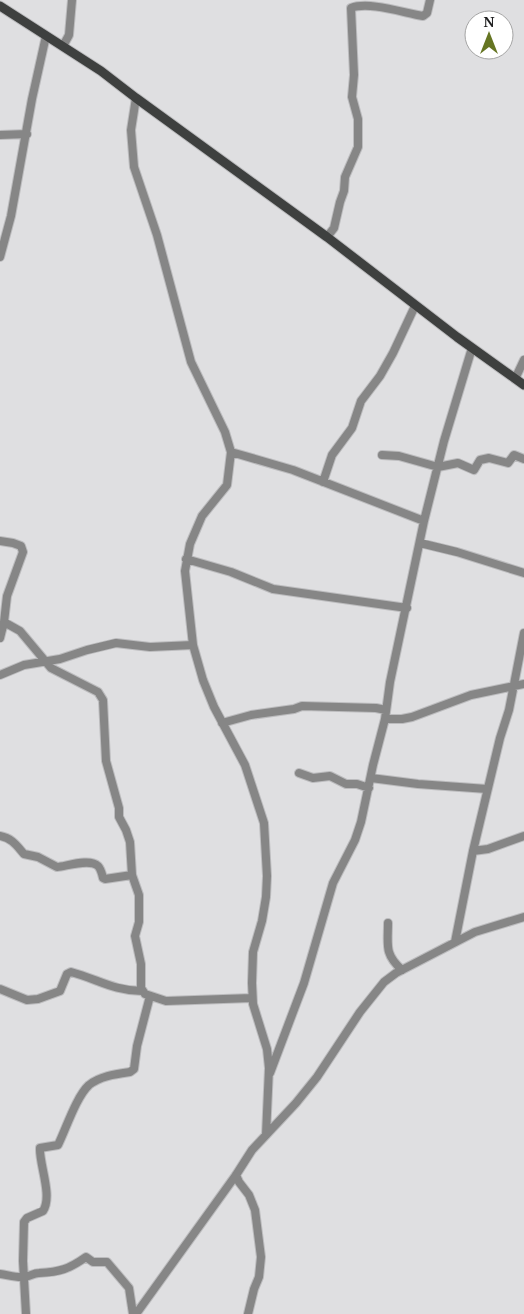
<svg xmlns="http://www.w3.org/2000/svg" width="524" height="1314" font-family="'Noto Serif',serif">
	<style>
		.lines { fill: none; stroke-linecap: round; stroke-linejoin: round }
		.minor-casing { stroke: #bcbcbe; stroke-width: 10 }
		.major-casing { stroke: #bcbcbe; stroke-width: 11 }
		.minor { stroke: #868686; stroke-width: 8 }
		.major { stroke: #3e403f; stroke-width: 9 }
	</style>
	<rect width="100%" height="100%" fill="#dfdfe1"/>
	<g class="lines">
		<defs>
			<path id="minor" d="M63 46 69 35 72 0
				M136 98 131 130 134 167 157 235 191 362 225 432 231 452 227 485 202 516 190 544 185 571 193 645 203 680 214 707 245 765 264 823 267 876 266 897 262 921 253 952 252 983 253 1004 267 1049 269 1068 266 1135
				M0 135 27 134
				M327 237 334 228 340 202 344 191 345 177 358 147V119L352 97 354 75 351 8C369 1 404 13 423 16L427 13 430 0
				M0 257 11 216 32 99 46 36
				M515 379 524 360
				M231 452 293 470 424 521
				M382 455 399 456 438 467 458 463 474 470 480 460 489 458 508 463 514 455 524 459
				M323 482 332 455 352 428 361 401 380 376 393 353 415 306
				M0 541 13 543 21 546 23 552 7 596 4 622 0 638
				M420 543 457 552 524 573
				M186 559 231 572 273 589 407 608
				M4 622 20 631 51 668 98 692 103 700 106 761 119 808V817L126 830 130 842 132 875 139 895V922L135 936 141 964V988L145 994 166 1001 252 998
				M0 675 24 665 60 659 87 650 116 643 150 647 193 645
				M385 719H402L412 717 471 695 524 684
				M222 723 251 715 294 709 302 706 376 708 386 710
				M299 773 313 778 330 776 346 784H357L369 788
				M371 778 418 784 487 789
				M0 836C12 838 17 846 24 854L38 857 57 867C67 866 90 858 98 866 101 869 102 874 103 878L105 879 132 875
				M473 851 488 849 524 836
				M388 923C388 945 384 954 402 970
				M455 942 473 851 500 738 509 710 524 633
				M0 989 27 1000 38 999 60 991 67 974 71 972C97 979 114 991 142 991
				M270 1073 304 983 333 883 355 840 361 822 373 765 385 719 390 682 424 521 444 441 472 348
				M236 1175 239 1182 249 1195 255 1210 261 1257 259 1277 254 1289 248 1314
				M0 1274C8 1275 16 1278 24 1277 29 1277 33 1273 39 1273 60 1272 69 1269 86 1257L93 1262H107L129 1288 133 1314
				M26 1314 23 1261 24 1222 27 1218 43 1211C53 1196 39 1164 40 1148L58 1145C66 1129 76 1097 89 1085 100 1076 116 1074 130 1072L134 1069 137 1046 150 996
				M136 1314 236 1175 252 1150 296 1103 317 1077 360 1012 384 982 396 973 475 932 524 917"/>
			<path id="major" d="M0 6 101 71 136 98 327 237 457 337 524 385"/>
		</defs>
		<use href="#minor" class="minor-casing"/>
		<use href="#major" class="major-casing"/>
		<use href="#minor" class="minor"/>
		<use href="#major" class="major"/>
	</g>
	<g transform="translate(489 35)"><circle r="24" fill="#ffffff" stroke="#a5a5a5"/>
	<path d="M0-4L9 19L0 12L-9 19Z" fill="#657522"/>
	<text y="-8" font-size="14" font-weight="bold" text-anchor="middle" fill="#1e1e1f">N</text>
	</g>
</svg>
